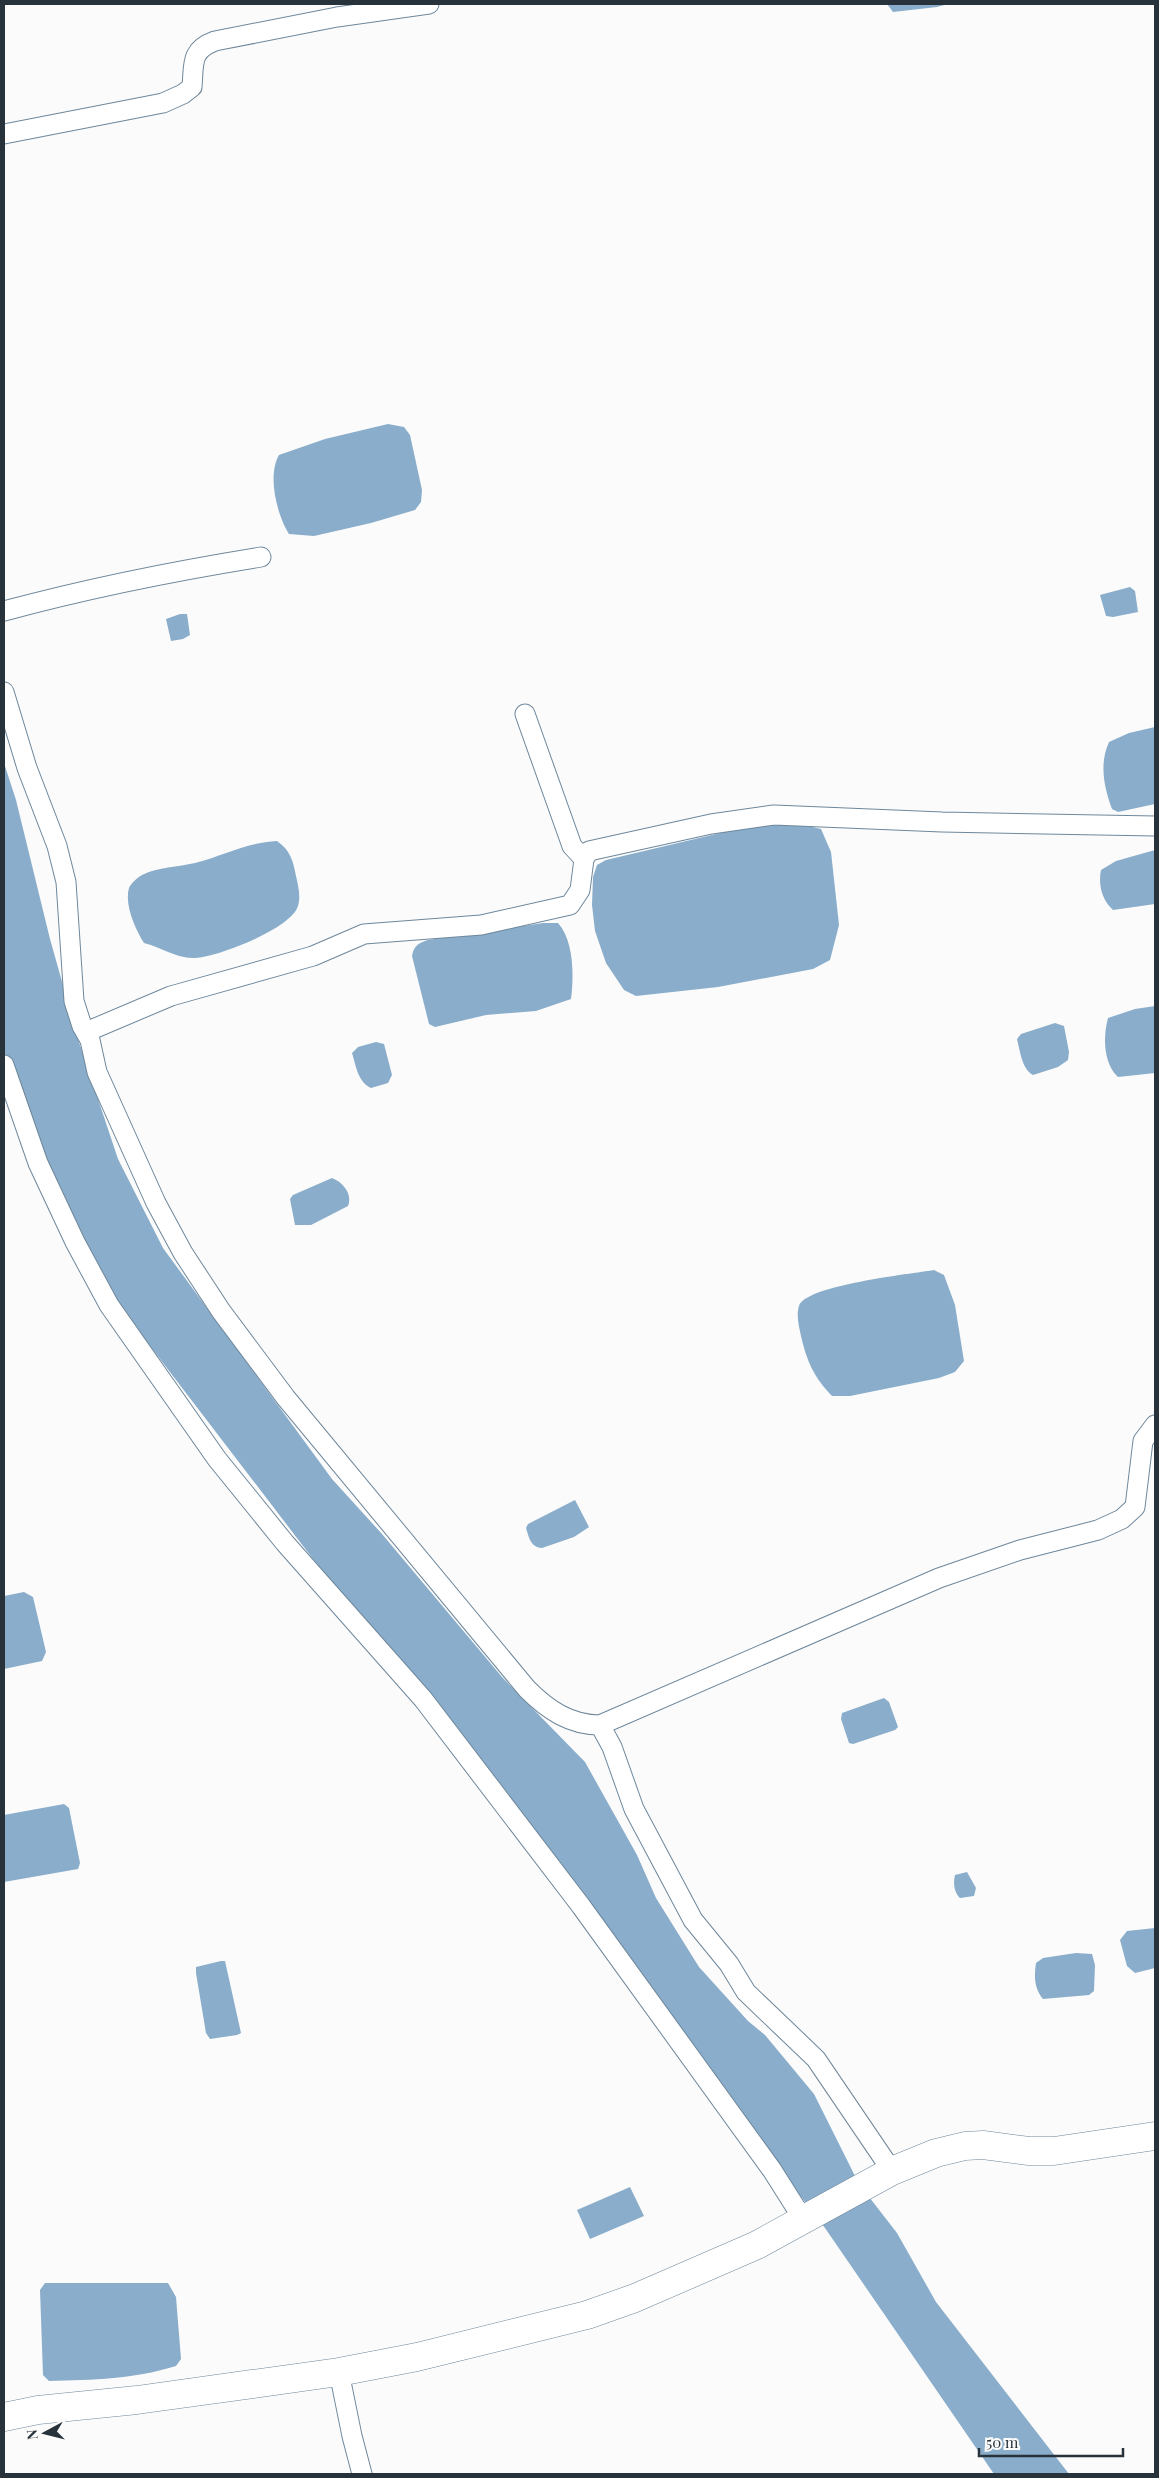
<svg xmlns="http://www.w3.org/2000/svg" width="1159" height="2478" font-family="'Playfair Display',serif">
	<style>
		.water { fill: #89adca }
		.lines { fill: none; stroke-linecap: round; stroke-linejoin: round }
		.street-casing { stroke: #6e879b; stroke-width: 21 }
		.secondary-casing { stroke: #6e879b; stroke-width: 29 }
		.street { stroke: #fff; stroke-width: 19 }
		.secondary { stroke: #fff; stroke-width: 28 }
	</style>
	<rect width="100%" height="100%" fill="#fbfbfb"/>
	<path class="water" d="M887 4H948L937 7 893 12Z
		M388 424 404 427 410 435 422 490 421 502 415 510 371 523 314 536 289 534C277 515 267 476 279 455L325 439Z
		M1130 587 1135 591 1138 612 1113 617 1106 616 1100 595Z
		M180 614H187L190 635 183 639 171 641 166 619Z
		M1155 727V804L1118 812 1112 809C1104 787 1099 764 1109 742L1129 733Z
		M4 763 16 800 50 939 79 1042 118 1159 163 1248 332 1479 382 1534 502 1677 585 1762 637 1855 656 1898 699 1967 748 2021 765 2035 814 2094 859 2184 897 2233 936 2302 1069 2474H994L825 2228 98 1278 4 1062Z
		M778 824 804 825 821 829 831 852 839 925 830 960 813 969 718 987 636 996 624 990 606 963 595 931 592 905 593 877 597 865 606 860 733 830Z
		M277 841C290 850 293 860 296 876 298 885 301 896 298 906 291 929 217 957 195 958 177 959 161 947 144 943 136 930 124 905 129 888 131 883 138 877 142 875 158 867 178 867 195 863 225 855 245 843 277 841Z
		M1155 850V904L1113 910C1102 900 1098 885 1101 870L1116 861Z
		M543 923H558C574 941 574 976 571 999L536 1011 486 1015 435 1027 429 1024 412 956C414 945 419 943 428 940Z
		M1155 1006V1073L1118 1077C1103 1063 1103 1036 1108 1018L1135 1009Z
		M1055 1023 1064 1026 1069 1052 1068 1060 1058 1067 1033 1075C1022 1069 1020 1051 1017 1039L1021 1034Z
		M376 1042 384 1044 392 1075 388 1083 371 1088C358 1082 356 1066 352 1053L358 1047Z
		M332 1178C342 1182 353 1193 348 1206L311 1225H295L290 1199 293 1195Z
		M934 1270 944 1275 955 1305 964 1361 955 1372 939 1378 850 1396H832C814 1377 807 1362 801 1336 799 1327 796 1315 799 1306 806 1285 911 1274 934 1270Z
		M575 1500 589 1527 574 1537 542 1548C530 1547 529 1537 526 1528L528 1524Z
		M24 1592 33 1597 46 1652 42 1661 4 1669V1596Z
		M884 1698 889 1702 898 1727 895 1730 853 1744 849 1743 841 1719 842 1713Z
		M64 1804 69 1808 80 1863 78 1869 4 1882V1815Z
		M967 1872 976 1888 974 1896 960 1898C954 1892 953 1883 955 1875Z
		M1155 1928V1968L1135 1973 1127 1966 1120 1940 1127 1931Z
		M1076 1953 1092 1954 1095 1965 1094 1991 1089 1995 1043 1999C1034 1988 1034 1976 1036 1963L1043 1958Z
		M221 1961H225L241 2033 237 2035 210 2039 206 2033 196 1973V1967Z
		M630 2187 644 2216 590 2239 577 2210Z
		M45 2283H168L176 2297 181 2359 176 2366C134 2379 93 2380 49 2381L43 2375 40 2290Z"/>
	<g class="lines">
		<defs>
			<path id="street" d="M4 134 163 103 183 94 192 87C194 64 190 50 215 41L337 17 429 4
				M4 611C89 588 174 571 261 557
				M4 692 27 768 57 846 66 882 74 1001 82 1026 90 1040 97 1072 156 1203 183 1253 221 1311 286 1398 527 1689C548 1710 570 1725 600 1725L612 1747 634 1809 693 1920 729 1964 746 1992 816 2059 892 2171
				M525 714 572 846 584 859
				M86 1032 171 996 313 956 364 934 481 925 570 905 580 890 584 859 589 851 711 824 774 815 942 822 1155 826
				M4 1065 38 1163 75 1242 109 1305 217 1459 285 1543 423 1699 581 1906 772 2170 803 2219
				M600 1725 939 1578 1020 1550 1098 1530 1122 1519 1135 1507 1143 1441 1155 1425
				M339 2372 352 2436 362 2474"/>
			<path id="secondary" d="M4 2417 38 2410 137 2400 339 2372 417 2357 587 2315 635 2298 757 2245 892 2171 936 2153 965 2146 983 2145 1029 2151H1054L1155 2136"/>
		</defs>
		<use href="#street" class="street-casing"/>
		<use href="#secondary" class="secondary-casing"/>
		<use href="#street" class="street"/>
		<use href="#secondary" class="secondary"/>
	</g>
	<rect width="1159" height="2478" fill="none" stroke="#27323a" stroke-width="10"/>
	<g transform="translate(45 2433) rotate(263)" stroke="#fbfbfb" stroke-width="4" paint-order="stroke">
	<path d="M0-4L9 19L0 12L-9 19Z" fill="#27323a"/>
	<text y="-8" font-size="14" font-weight="bold" text-anchor="middle" fill="#27323a">N</text>
	</g>
	<path d="M979 2448v8h144v-8" fill="none" stroke="#27323a" stroke-width="2.5"/>
	<text x="986" y="2448" font-size="15" fill="#27323a" stroke="#fbfbfb" stroke-width="4" paint-order="stroke">50 m</text>
</svg>
